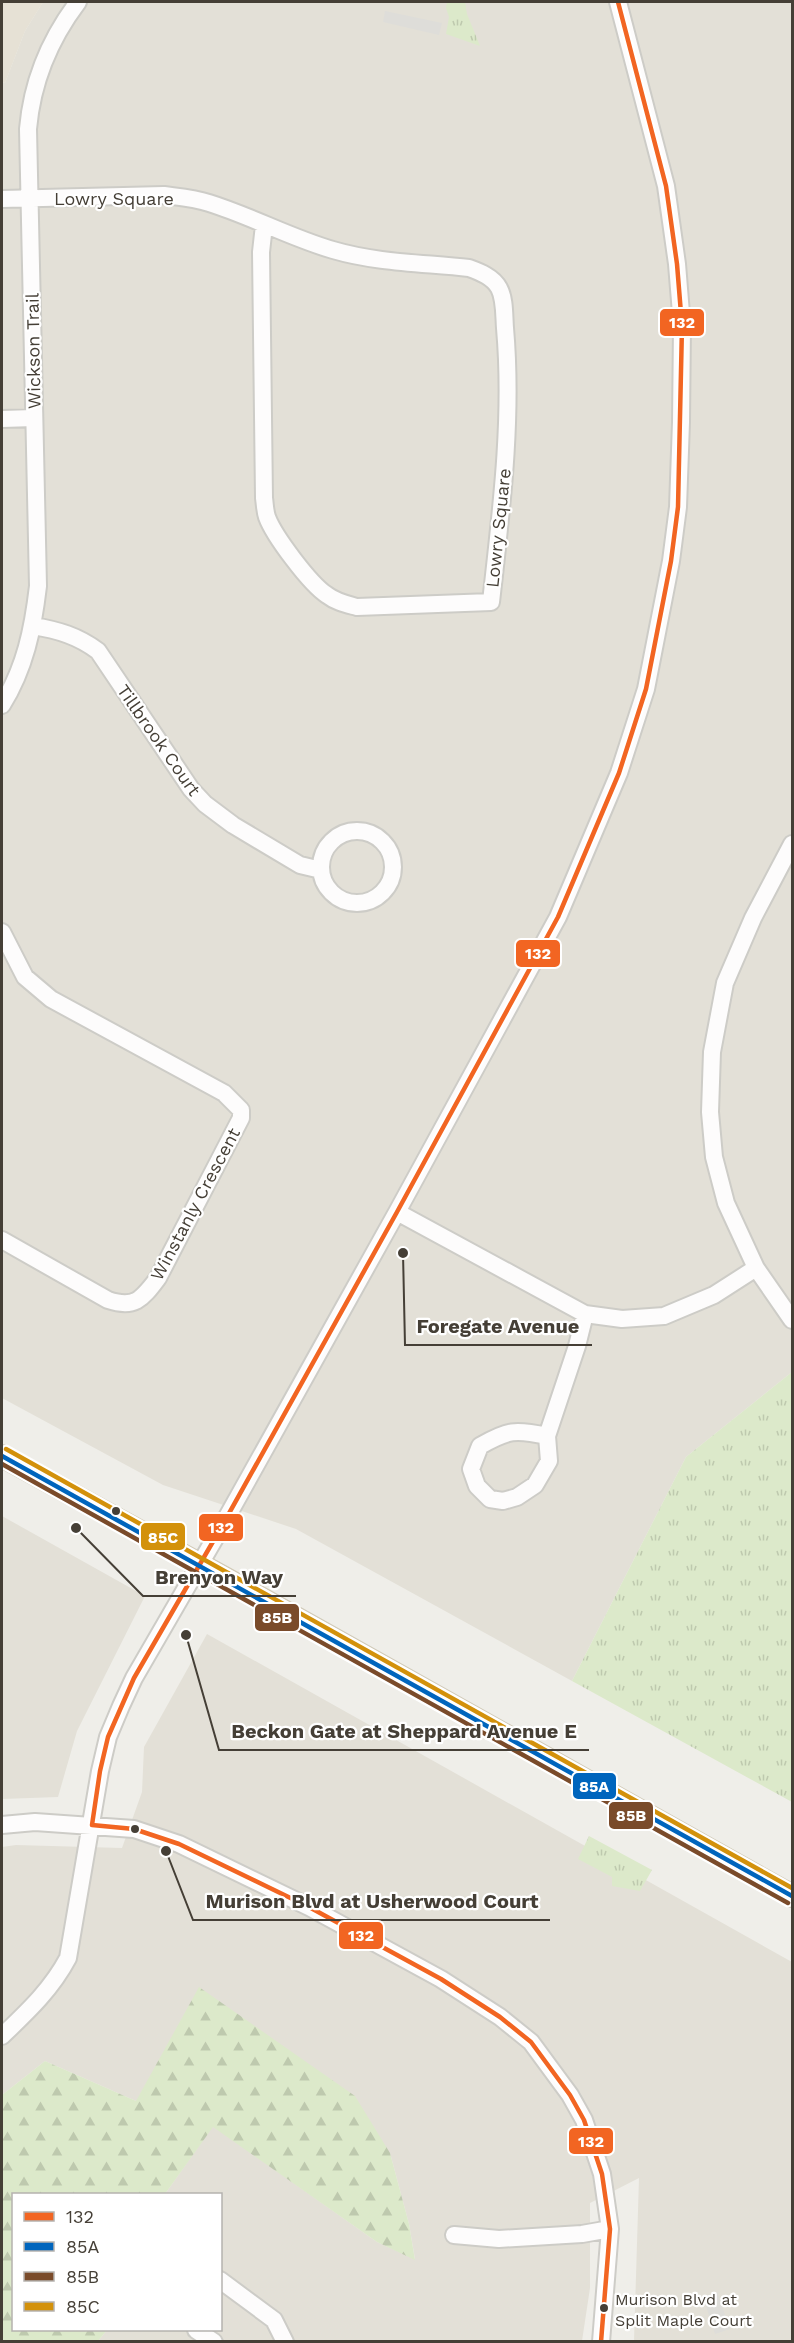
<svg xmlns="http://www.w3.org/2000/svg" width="794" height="2343" font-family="'Work Sans',sans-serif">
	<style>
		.residential { fill: #e3e0d7 }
		.education { fill: #e6e1d5 }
		.forest { fill: url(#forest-firs) }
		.park { fill: url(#park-tufts) }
		.parking { fill: #deddd9 }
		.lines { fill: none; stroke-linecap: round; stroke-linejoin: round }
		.minor-casing { stroke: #cdccc7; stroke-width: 20 }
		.major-casing { stroke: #d1cab8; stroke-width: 24 }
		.minor { stroke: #fdfcfc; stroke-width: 16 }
		.major { stroke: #f0ece4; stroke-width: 21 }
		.bus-1-casing { stroke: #fff; stroke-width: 9 }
		.bus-2-casing { stroke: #fff; stroke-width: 9 }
		.bus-3-casing { stroke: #fff; stroke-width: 9 }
		.bus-4-casing { stroke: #fff; stroke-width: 9 }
		.bus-1 { stroke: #f26522; stroke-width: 4.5 }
		.bus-2 { stroke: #0065bd; stroke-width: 4.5 }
		.bus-3 { stroke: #7a4b2a; stroke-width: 4.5 }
		.bus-4 { stroke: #d3910b; stroke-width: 4.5 }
		.bus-dot { fill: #453f36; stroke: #fff; stroke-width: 2 }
		.labels { text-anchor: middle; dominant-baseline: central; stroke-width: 4.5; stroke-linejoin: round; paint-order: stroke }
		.bus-label { font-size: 16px; fill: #453f36; stroke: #fff; text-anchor: start }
		.street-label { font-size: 18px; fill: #453f36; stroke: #fff }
		.leader { fill: none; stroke: #453f36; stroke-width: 2 }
		.callout-dot { fill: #453f36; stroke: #fff; stroke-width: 2 }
		.callout-label { font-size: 20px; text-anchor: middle; font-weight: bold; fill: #453f36; stroke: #fff; stroke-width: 4.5; stroke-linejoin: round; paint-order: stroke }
		.line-badge { stroke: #fff; stroke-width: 2 }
		.badge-label { font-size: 16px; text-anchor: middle; font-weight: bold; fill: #fff }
	</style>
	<defs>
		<pattern id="forest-firs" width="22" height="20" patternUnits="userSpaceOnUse" patternTransform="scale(1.5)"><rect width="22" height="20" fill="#dce9ca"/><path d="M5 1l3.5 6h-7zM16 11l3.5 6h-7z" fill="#bec9ae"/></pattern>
		<pattern id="park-tufts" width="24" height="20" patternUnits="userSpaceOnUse" patternTransform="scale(1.5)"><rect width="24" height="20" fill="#dce9ca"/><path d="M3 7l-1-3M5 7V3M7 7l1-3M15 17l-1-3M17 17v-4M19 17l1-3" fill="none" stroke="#bec9ae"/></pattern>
	</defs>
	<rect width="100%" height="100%" fill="#efeee9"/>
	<path class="residential" d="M43 2H792V1372L686 1457 572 1681 296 1529 163 1485 2 1398V82L5 83 25 31Z
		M2 1516 145 1596 77 1731 58 1797 2 1799Z
		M207 1634 792 1962V2341H634L639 2178 590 2203V2288L582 2341H98L107 2330H220V2194H165L213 2126 377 2242 415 2259 409 2224 390 2153 136 2101 45 2061 2 2095V1847L16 1845 122 1848 142 1792 144 1747Z"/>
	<path class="education" d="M2 2H43L25 31 5 83 2 82Z"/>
	<path class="forest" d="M199 1987 355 2096 390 2153 409 2224 415 2260 377 2242 213 2127 165 2194H14V2330H107L98 2341H2V2095L45 2061 136 2101Z"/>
	<path class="park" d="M447 2H465L467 14 480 46 446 34 449 17 446 8Z
		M792 1372V1802L572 1681 686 1457Z
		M589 1836 652 1870 640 1891 612 1886V1877L578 1859Z"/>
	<path class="parking" d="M385 11 442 23 439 35 383 22Z
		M717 2292 730 2329 715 2334 703 2297Z"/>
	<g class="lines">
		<defs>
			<path id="minor" d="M2 199 164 195C179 197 194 198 209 203 251 216 291 238 333 250 377 263 424 263 469 268 480 272 493 277 499 288 505 299 504 316 505 328 513 419 501 512 491 602L357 607C346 604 336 602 327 595 310 584 274 536 267 517 265 511 265 505 264 498L261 252 264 225
				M2 419 34 418
				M33 626C58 630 78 636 98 651L191 789 205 804 233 825 300 865 321 870
				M2 705C25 668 33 629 38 586L28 129C32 83 50 39 78 2
				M321 867a36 36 0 1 1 72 0a36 36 0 1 1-72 0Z
				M792 844 753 918 725 983 712 1052 710 1112 714 1157 726 1203 756 1268 792 1320
				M2 932 25 977 51 999 224 1093 241 1110V1118L158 1278C142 1299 135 1309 108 1300L2 1240
				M397 1212 585 1314 622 1319 664 1316 714 1295 756 1268
				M547 1436C515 1429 508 1430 480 1446L471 1469 477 1486 490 1499 503 1501 517 1497 535 1485 549 1461 547 1436 577 1346 585 1314
				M2 1825 35 1822 134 1829 179 1844 309 1907 441 1979 500 2017 531 2042 570 2095 584 2120 602 2174 610 2229 601 2342
				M2 2036C27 2012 51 1990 68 1958L100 1771 108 1737 121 1706 134 1678 222 1526 397 1212 558 917 619 773 646 689 671 561 678 507 681 422 682 326 677 264 666 186 618 2
				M454 2235 499 2239 582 2234 610 2229
				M220 2280 274 2320 285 2342
				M196 2330 214 2342"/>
			<path id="major" d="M2 1456 228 1580 792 1896"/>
		</defs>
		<use href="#minor" class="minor-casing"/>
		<use href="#major" class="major-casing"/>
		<use href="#minor" class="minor"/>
		<use href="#major" class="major"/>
		<defs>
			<path id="bus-1" d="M92 1825 100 1771 108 1737 134 1678 222 1526 397 1212 558 917 619 773 646 689 671 561 678 507 682 326 677 264 666 186 618 2
				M92 1825 134 1829 179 1844 309 1907 441 1979 500 2017 531 2042 570 2095 584 2120 602 2174 610 2229 601 2342"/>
			<path id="bus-2" d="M2 1456 792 1896"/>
			<path id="bus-3" d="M2 1464 788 1903"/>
			<path id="bus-4" d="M6 1449 792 1888"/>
		</defs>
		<use href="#bus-1" class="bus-1-casing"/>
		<use href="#bus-2" class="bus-2-casing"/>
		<use href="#bus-3" class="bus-3-casing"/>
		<use href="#bus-4" class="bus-4-casing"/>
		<use href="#bus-1" class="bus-1"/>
		<use href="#bus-2" class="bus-2"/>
		<use href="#bus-3" class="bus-3"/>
		<use href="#bus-4" class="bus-4"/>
	</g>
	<g class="bus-dot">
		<circle cx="116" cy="1511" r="5"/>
		<circle cx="135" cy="1829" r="5"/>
		<circle cx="604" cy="2308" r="5"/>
	</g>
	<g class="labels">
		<g class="bus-label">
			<text x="615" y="2299">Murison Blvd at<tspan x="615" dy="21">Split Maple Court</tspan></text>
		</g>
		<g class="street-label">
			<text x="114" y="198">Lowry Square</text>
			<text transform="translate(33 351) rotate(-91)">Wickson Trail</text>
			<text transform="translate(498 528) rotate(-84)">Lowry Square</text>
			<text transform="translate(159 740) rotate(55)">Tillbrook Court</text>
			<text transform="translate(195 1204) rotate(-62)">Winstanly Crescent</text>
		</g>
	</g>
	<path class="leader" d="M403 1253L405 1345H592M76 1528L143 1596H296M186 1635L219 1750H589M166 1851L193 1920H550"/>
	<g class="callout-dot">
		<circle cx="403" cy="1253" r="6"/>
		<circle cx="76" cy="1528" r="6"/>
		<circle cx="186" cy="1635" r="6"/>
		<circle cx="166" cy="1851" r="6"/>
	</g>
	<g class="callout-label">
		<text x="498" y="1333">Foregate Avenue</text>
		<text x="219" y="1584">Brenyon Way</text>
		<text x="404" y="1738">Beckon Gate at Sheppard Avenue E</text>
		<text x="372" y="1908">Murison Blvd at Usherwood Court</text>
	</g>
	<g class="line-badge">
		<rect x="659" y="308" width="46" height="29" rx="6" fill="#f26522"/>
		<rect x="515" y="939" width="46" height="29" rx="6" fill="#f26522"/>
		<rect x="198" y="1513" width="46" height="29" rx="6" fill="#f26522"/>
		<rect x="140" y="1522" width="46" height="29" rx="6" fill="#d3910b"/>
		<rect x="254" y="1603" width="46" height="29" rx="6" fill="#7a4b2a"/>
		<rect x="572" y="1772" width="45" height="28" rx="6" fill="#0065bd"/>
		<rect x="608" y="1801" width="46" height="29" rx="6" fill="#7a4b2a"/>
		<rect x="338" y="1921" width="46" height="29" rx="6" fill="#f26522"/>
		<rect x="568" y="2127" width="46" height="28" rx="6" fill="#f26522"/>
	</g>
	<g class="badge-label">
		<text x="682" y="328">132</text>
		<text x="538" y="959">132</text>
		<text x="221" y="1533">132</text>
		<text x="163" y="1543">85C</text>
		<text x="277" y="1623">85B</text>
		<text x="594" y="1792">85A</text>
		<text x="631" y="1821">85B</text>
		<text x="361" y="1941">132</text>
		<text x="591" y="2147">132</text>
	</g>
	<rect width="794" height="2343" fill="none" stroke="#453f36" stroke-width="6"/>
	<rect x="12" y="2193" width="210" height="138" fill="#ffffff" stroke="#b5b2af" stroke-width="1.5"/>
	<rect x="24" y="2212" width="30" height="9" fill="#f26522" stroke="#b5b2af" stroke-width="1.5"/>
	<text x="66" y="2223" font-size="18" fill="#453f36">132</text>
	<rect x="24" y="2242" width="30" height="9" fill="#0065bd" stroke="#b5b2af" stroke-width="1.5"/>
	<text x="66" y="2253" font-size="18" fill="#453f36">85A</text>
	<rect x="24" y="2272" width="30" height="9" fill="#7a4b2a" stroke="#b5b2af" stroke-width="1.5"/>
	<text x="66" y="2283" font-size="18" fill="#453f36">85B</text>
	<rect x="24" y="2302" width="30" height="9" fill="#d3910b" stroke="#b5b2af" stroke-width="1.5"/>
	<text x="66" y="2313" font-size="18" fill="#453f36">85C</text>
</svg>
